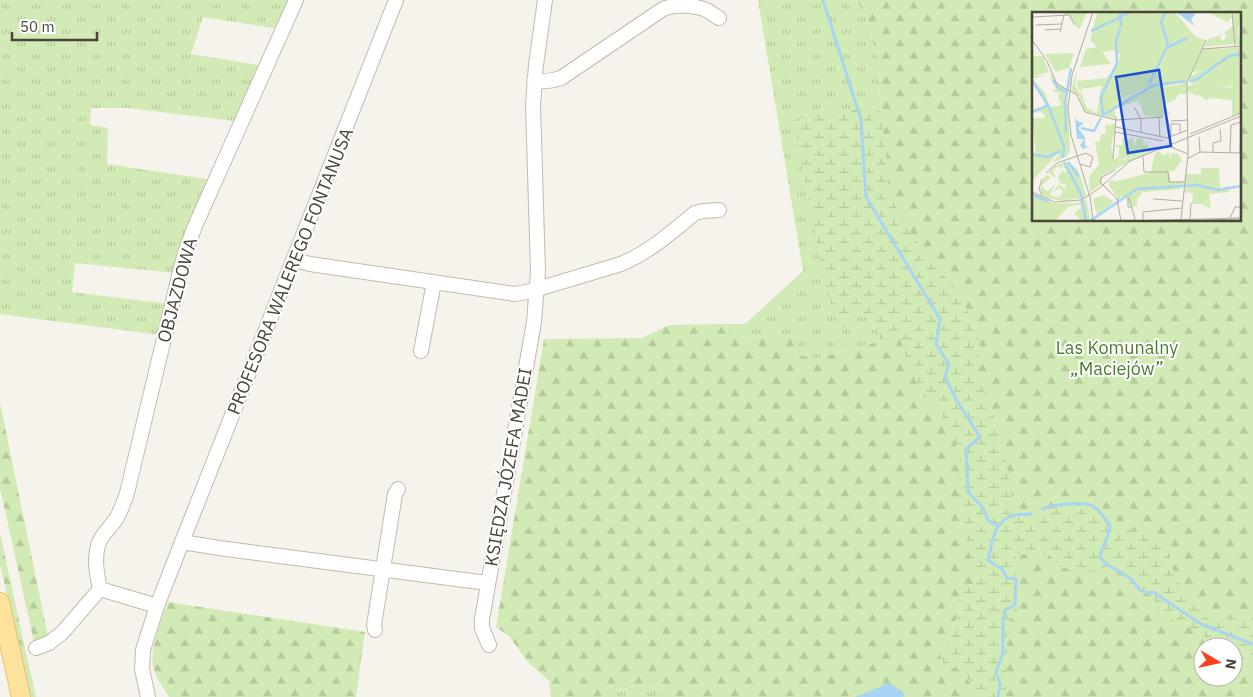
<svg xmlns="http://www.w3.org/2000/svg" width="1253" height="697" font-family="'IBM Plex Sans',sans-serif">
	<style>
		.grass { fill: url(#grass-tufts) }
		.forest { fill: url(#forest-firs); fill-rule: evenodd }
		.wetland { fill: url(#wetland-marsh) }
		.water { fill: #a9d4f2 }
		.lines { fill: none; stroke-linecap: round; stroke-linejoin: round }
		.stream { stroke: #a9d4f2; stroke-width: 3 }
		.minor-casing { stroke: #c2bbae; stroke-width: 16 }
		.major-casing { stroke: #e6c16a; stroke-width: 20 }
		.minor { stroke: #fff; stroke-width: 14 }
		.major { stroke: #ffe39c; stroke-width: 18 }
		.labels { text-anchor: middle; dominant-baseline: central; stroke-width: 4; stroke-linejoin: round; paint-order: stroke }
		.street-label { font-size: 18px; fill: #4b4439; stroke: #fff }
		.park-label { font-size: 18px; fill: #4a7f2a; stroke: #fff }
		.inset-river { fill: none; stroke: #a9d4f2; stroke-width: 2.5 }
		.inset-road { fill: none; stroke: #b2ada4; stroke-width: 1 }
		.view { fill: #1d4ed8; fill-opacity: 0.15; stroke: #1d4ed8; stroke-width: 2.5 }
		.inset-edge { fill: none; stroke: #4b4439; stroke-width: 2.5 }
	</style>
	<defs>
		<pattern id="grass-tufts" width="24" height="20" patternUnits="userSpaceOnUse" patternTransform="scale(1.25)"><rect width="24" height="20" fill="#d2eab5"/><path d="M3 7l-1-3M5 7V3M7 7l1-3M15 17l-1-3M17 17v-4M19 17l1-3" fill="none" stroke="#b6ca9c"/></pattern>
		<pattern id="forest-firs" width="22" height="20" patternUnits="userSpaceOnUse" patternTransform="scale(1.25)"><rect width="22" height="20" fill="#d2eab5"/><path d="M5 1l3.5 6h-7zM16 11l3.5 6h-7z" fill="#b6ca9c"/></pattern>
		<pattern id="wetland-marsh" width="20" height="14" patternUnits="userSpaceOnUse" patternTransform="scale(1.25)"><rect width="20" height="14" fill="#d2eab5"/><path d="M1 5h8M5 5V1M11 12h8M15 12V8" fill="none" stroke="#b6ca9c"/></pattern>
	</defs>
	<rect width="100%" height="100%" fill="#f6f3ec"/>
	<path class="grass" d="M0 0H289L274 28 203 17 191 54 258 65 235 121 127 108H91L90 125 108 128 107 164 213 180 176 273 75 263 72 292 169 304 160 335 0 314Z
		M758 0H857L865 17 880 63 878 104 1209 620 1253 618V663L1233 652V647H1225L1220 645 1007 625 1006 697H976V689L881 341 815 359 800 355 781 336 735 337 723 324H745L803 271Z
		M24 644 36 697H30L18 645Z
		M644 683 678 697H616L617 692Z"/>
	<path class="forest" d="M857 0H1253V618L1241 616 1209 621 1186 595 1171 566 1169 547 1114 532 1100 515 1048 509 1029 516 1016 518 1001 434 988 401 976 375 980 341 959 291 931 262 910 232 888 192 886 148 878 104 880 63 865 17ZM1033 14H1239V220H1033Z
		M723 324 735 337 781 336 797 340 800 355 815 359 881 341 885 336 899 335 904 351 917 384 952 429 960 462 959 491 968 552 976 565 974 584 960 593 957 614 949 643 946 668H958L976 689V697H678L644 683 618 691 616 697H551L549 681 527 661 509 636 496 627 544 339 642 338 669 325Z
		M0 403 48 636 42 640 34 642 0 488Z
		M0 533 24 644 18 645 0 564Z
		M1015 554 1049 555 1096 571 1108 570 1151 595 1162 614 1225 647H1203V677H1233V652L1253 663V697H1006L1007 625 1017 612Z
		M168 602 365 632 356 697H169C164 688 157 679 154 670 148 652 162 619 168 602Z"/>
	<path class="wetland" d="M878 104 886 148 888 192 910 232 931 262 959 291 980 341 976 375 988 401 1001 434 1016 517 1029 516 1048 509 1086 505 1100 515 1114 532 1130 529 1157 539 1170 547 1171 566 1186 595 1209 620 1241 616 1253 618V663L1233 652V647H1225L1162 614 1151 595 1108 570 1096 571 1061 568 1049 555 1016 554 1017 612 1007 625 1006 697H976V689L958 668H946L939 653 949 643 957 614 960 593 974 584 976 565 968 552 959 491 960 462 952 429 917 384 904 351 899 335 885 336 881 341C876 323 871 309 849 317L847 327 842 328 834 314 822 270 793 120Z"/>
	<path class="water" d="M889 683 904 693 903 697H855Z"/>
	<g class="lines">
		<path class="stream" d="M823 0 861 120 866 197 940 319 936 344 949 364 945 377 956 399 980 437 966 449 968 492 983 508 988 520 997 526
			M1043 509C1050 505 1059 505 1067 504 1092 502 1096 504 1110 526 1109 537 1102 546 1100 557L1105 563 1131 579 1140 590 1146 593 1153 592 1201 624 1253 644
			M998 697 1000 684 996 672 1003 653V618L1005 610 1015 605 1016 579 1007 578 1002 569 988 560C993 541 993 520 1015 515 1020 514 1025 515 1031 514"/>
		<defs>
			<path id="minor" d="M534 81C544 82 552 81 561 78L663 9C674 4 697 5 708 11 712 13 715 16 719 18
				M294 260 310 264 515 294 531 291 621 264C649 252 671 233 695 213L703 211 719 210
				M421 351 434 282
				M182 542 219 548 487 583
				M100 589C97 575 94 560 98 545 101 535 110 528 116 519 121 511 124 502 127 493L179 276 185 253 195 226 296 0
				M100 589 157 606
				M375 630 374 625 395 494 398 489
				M489 645 482 628V619L534 322 538 272 533 105 536 65 545 0
				M36 648 49 643 62 633 100 589
				M148 697 142 669 143 650 157 606 182 542 396 0"/>
			<path id="major" d="M0 602 21 697"/>
		</defs>
		<use href="#minor" class="minor-casing"/>
		<use href="#major" class="major-casing"/>
		<use href="#minor" class="minor"/>
		<use href="#major" class="major"/>
	</g>
	<g class="labels">
		<g class="street-label">
			<text transform="translate(290 271) rotate(-68)">PROFESORA WALEREGO FONTANUSA</text>
			<text transform="translate(177 290) rotate(-75)">OBJAZDOWA</text>
			<text transform="translate(508 467) rotate(-80)">KSIĘDZA JÓZEFA MADEI</text>
		</g>
		<g class="park-label">
			<text x="1117" y="347">Las Komunalny<tspan x="1117" dy="21">„Maciejów”</tspan></text>
		</g>
	</g>
	<g transform="translate(1032 12)">
		<rect width="209" height="209" fill="#f6f3ec"/>
		<path d="M209 34V47H206L209 50V101L200 104V88L176 86 175 89 163 80 168 73 161 68 179 56 185 55 180 59 185 61 190 50 159 64 180 51 204 45 186 46 183 43 188 37ZM205 62 200 76 182 73 183 63ZM133 41 120 73 156 69 113 79 108 83 109 94 105 89 82 97 84 107 53 99 47 84 39 78 46 54 43 72 45 77 50 85 45 72H72L67 93 70 95 99 85 118 74V64ZM70 74 68 81 65 101 55 96 48 77ZM20 62 23 69 35 78 38 137 35 144 20 151 0 172 27 143 28 137 14 109 0 106H13L12 102 6 98 0 101V98L15 93 0 69V64L13 63 0 67 13 81 18 95 30 93 26 86 28 81 21 79 25 76 18 66ZM74 109 75 113 84 112 79 134 82 148 87 144V136L82 133H91L89 122 91 128 93 123 96 128 101 125 102 134 105 126 111 127 112 134 115 128 116 139 97 146 95 144 96 146 87 147 88 150 69 160 66 175 58 180 57 165 67 152 63 130 68 129 69 122H73ZM37 150 46 158 55 185 52 186 48 177 38 173 32 187 38 190 13 186 8 179 10 169 14 163 19 165 9 174 15 179 23 172 18 183 27 185 31 180 27 176 20 181 27 172 32 177 35 173 28 171 26 165 31 157 32 161 35 159 30 152V157L26 154 21 159 24 166 16 161 23 153ZM78 168 86 170H82L89 187 105 177 142 173 151 174 143 173 130 175 145 174 150 177 111 180 105 186V194L100 195 94 185 88 190 77 173ZM165 171 188 176V178L169 182 176 192H160L161 181 152 180 155 175 152 174ZM54 187 58 206 57 209 49 208 42 201 49 196 48 193 36 194Z" fill="#d2eab5" fill-rule="evenodd"/>
		<path d="M32 0H55L47 18 37 3H32ZM65 0H143L163 24 173 28 156 68 155 82H147L143 88 132 92 139 104 134 100 130 105 112 104 109 94 108 83 113 79 149 72 153 69 120 74 133 42 118 65V74L72 95 67 93 72 72 51 74 45 71V69L75 66 86 51 88 42 81 38 71 40 79 52 48 55 54 37 65 35 58 28ZM200 0H209L206 20 209 33 203 32ZM202 13V32L172 35 175 28 190 22 188 26 191 29 195 25 192 21ZM188 36 184 43 186 46 203 42 204 45 160 61 170 37ZM39 41 42 42 37 56 24 60 13 42ZM0 44H11L17 60 0 64ZM190 50 185 61 177 60 185 56H179L161 68 169 75 163 78 166 84 156 80V74L162 72 157 70 159 64ZM174 62H205L207 75 175 73 171 64ZM0 106 14 108 29 138 0 169V142L4 143ZM135 132 70 163V173H65L66 161 88 150 90 145 92 148 96 146 95 143 98 146ZM127 139 131 144 137 140 138 146 140 141 146 142 150 148 142 159H119L123 141ZM38 173 49 177 52 186 33 188V180ZM197 174V180L177 182 179 197 170 193 177 191 167 182ZM1 182 20 191H50L36 195 23 209H0Z" fill="#d2eab5"/>
		<path d="M133 41 120 73 156 69 115 78 107 87 96 91 94 86 118 74V64Z" fill="#d2eab5"/>
		<path d="M169 156H187L188 176 165 171 152 173 153 162H169Z" fill="#d2eab5"/>
		<path d="M175 0H197L200 5 196 10ZM127 158 137 159 139 170 151 169V174L108 176 91 185 87 184 82 170ZM72 183 82 190 65 203 61 187Z" fill="#d2eab5"/>
		<path d="M144 0H164L159 8 163 14ZM43 105 45 109 52 111 46 116 53 125V134L57 135 51 137 48 133 52 127H45Z" fill="#a9d4f2"/>
		<path class="inset-river" d="M88 0 89 15M134 0 129 10 136 32M77 11 96 1M59 19 76 11M136 35 155 26M0 68 17 95 32 135 31 146M21 68 25 75 34 80M158 69 165 67 197 44 209 42M117 72 136 33M0 100 15 94M71 103 122 73 154 69M71 103 69 85 85 51 84 30 88 16M49 116 62 119 69 106M34 121 33 91 39 56M0 142 15 145 29 139M32 150 49 182 54 209M36 150 47 165M1 183 17 190M58 209 105 177 165 173 186 178 209 174"/>
		<path class="inset-road" d="M61 0 40 63 36 96 39 123 58 185 61 209M200 0 203 34M0 5 37 3 43 13M4 13 30 12M13 18 28 17M28 20 32 3M0 28 15 49 25 72 45 83 53 100 84 108 131 105M170 37 209 34M102 95 109 107V120M127 106 128 125M139 109 156 108M84 115 135 126 156 118M83 120 131 129M158 122 209 101M139 124V112H148V121M167 125 168 140M139 135 156 142M181 140V131L189 129 188 117M198 141 199 113 209 110M208 141 209 110M111 145 112 160H136L137 170H152M81 147 84 104M155 147 168 140 209 141M83 158 70 165 68 170 86 188M14 161 25 151 54 141 61 145 58 155 48 152M10 167 7 177 10 184M0 180 22 190 49 188 65 178 98 149 209 104M85 187 89 209M121 187 150 189M100 195H96V186H97L103 207V208M198 206 203 195H209M149 207 156 143 155 71 174 28M158 207 159 191M111 208V200L150 196M94 209 209 206M131 209 209 207"/>
		<path class="view" d="M127 58 139 134 96 141 84 65Z"/>
		<rect width="209" height="209" class="inset-edge"/>
	</g>
	<g transform="translate(1218 662) rotate(99)"><circle r="24" fill="#ffffff" stroke="#b7b4b0"/>
	<path d="M0-4L9 19L0 12L-9 19Z" fill="#fc3f1d"/>
	<text y="-8" font-size="14" font-weight="bold" text-anchor="middle" fill="#4b4439">N</text>
	</g>
	<path d="M12 32v8h85v-8" fill="none" stroke="#4b4439" stroke-width="2.5"/>
	<text x="20" y="32" font-size="15" fill="#4b4439" stroke="#ffffff" stroke-width="4" paint-order="stroke">50 m</text>
</svg>
